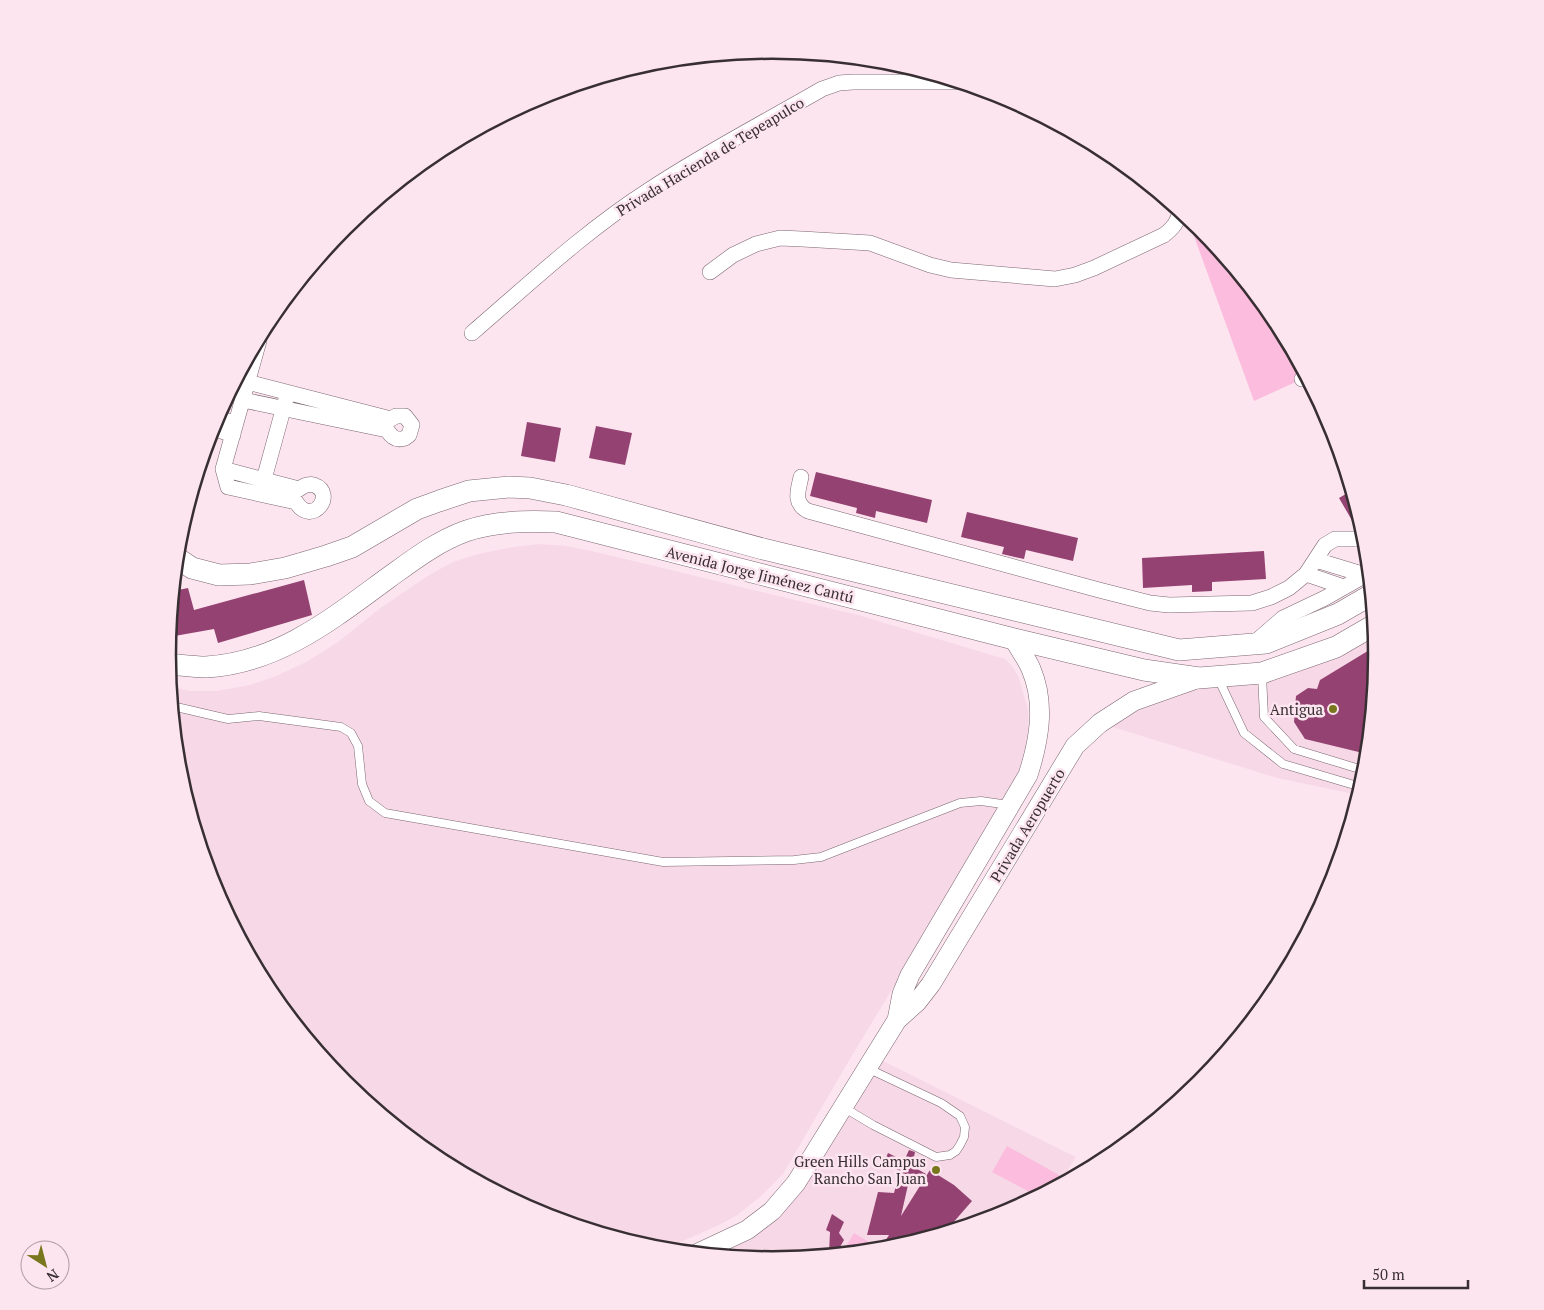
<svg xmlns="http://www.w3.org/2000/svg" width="1544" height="1310" font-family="'PT Serif',serif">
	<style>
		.built { fill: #f7d8e7 }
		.green { fill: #fcbcdd }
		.building { fill: #944271 }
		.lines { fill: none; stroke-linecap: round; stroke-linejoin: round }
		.service-casing { stroke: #7b6670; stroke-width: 9 }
		.minor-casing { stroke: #7b6670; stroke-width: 16 }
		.tertiary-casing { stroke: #7b6670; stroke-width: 20 }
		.secondary-casing { stroke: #7b6670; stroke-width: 22 }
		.service { stroke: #fff; stroke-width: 8 }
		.minor { stroke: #fff; stroke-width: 15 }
		.tertiary { stroke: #fff; stroke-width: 19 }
		.secondary { stroke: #fff; stroke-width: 21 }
		.poi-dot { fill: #78771d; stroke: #fde5f0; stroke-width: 2 }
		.labels { text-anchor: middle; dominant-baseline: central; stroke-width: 5; stroke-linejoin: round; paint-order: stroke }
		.street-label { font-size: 15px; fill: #382f33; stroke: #fde5f0 }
		.poi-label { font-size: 15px; fill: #382f33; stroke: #fde5f0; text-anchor: end }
		.rim { fill: none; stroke: #382f33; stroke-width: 2.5 }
	</style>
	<rect width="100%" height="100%" fill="#fde5f0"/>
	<path class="built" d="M539 544 566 546 592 551 858 615 1005 659 1013 667 1019 678 1028 709 1029 736 1022 765 1004 804 847 1064 783 1174 761 1196 736 1216 717 1226 665 1249 654 1248 540 1214 436 1158 344 1083 269 991 213 886 179 773 170 686 190 691H216L250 685 276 676 306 662 338 642 379 609 429 575 453 562 478 554 513 547Z
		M1374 625 1377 655 1365 773 1359 795 1277 778 1100 723 1134 701 1262 673Z
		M877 1058 1076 1157 1059 1184 1003 1214 890 1248 772 1260 755 1258 720 1243 772 1211Z"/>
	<path class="green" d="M1187 217 1200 227 1275 319 1305 375 1302 379 1254 401Z
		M1007 1146 1059 1175 1051 1189 1037 1196 992 1172Z
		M854 1233 869 1242 863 1251 842 1253Z"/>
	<path class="building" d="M527 422 561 428 555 462 521 456Z
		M596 426 632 433 625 465 589 458Z
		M816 472 932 500 927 523 876 511 875 518 856 513 857 508 810 496Z
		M1351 491 1363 528 1357 529 1339 498Z
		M967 512 1078 538 1073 561 1026 550 1024 559 1002 554 1004 547 961 537Z
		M1264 551 1266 579 1212 582V591L1192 592V585L1143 588 1142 558Z
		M304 580 312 615 218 643 214 629 169 637 173 591 188 588 194 610Z
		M1376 646 1377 655 1367 754 1305 739 1294 722 1296 696 1308 688 1317 689 1320 680Z
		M909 1150 915 1152 912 1166 926 1174 922 1182 910 1176 901 1216 930 1170 954 1185 972 1201 945 1232 890 1248 880 1249 889 1235H867L878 1192 894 1193 900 1171 884 1163 888 1153 904 1161Z
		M832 1214 844 1222 839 1233 844 1240 836 1254H829L830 1232 826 1230Z"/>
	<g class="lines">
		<defs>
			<path id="service" d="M1262 675 1264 717 1294 749 1366 771
				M1218 678 1244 733 1283 764 1361 787
				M172 706 228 719 259 716 341 727 351 733 358 746 362 784 369 801 385 813 663 862 794 860 821 857 960 803 981 801 1009 805
				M843 1107 873 1125 936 1157 950 1155 956 1151 960 1145 964 1137 965 1127 960 1116 941 1103 867 1068"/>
			<path id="minor" d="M710 272 733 255 756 244 780 238 802 239 870 243 930 265 951 270 1055 279 1075 275 1094 268 1164 235C1173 228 1178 222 1180 211
				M472 333C529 284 585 231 649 190 705 153 765 122 822 89L839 83 853 82H957
				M1302 379 1305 375
				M243 400 387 430C392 438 397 441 405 438L409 435 412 425 405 416H396L391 419 247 382
				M216 418 236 423
				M212 428 233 435
				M223 469 299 489C303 486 308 483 314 485 337 493 312 528 296 502L228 487 223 469 259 341
				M801 477C798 491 793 503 808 511L1099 590 1150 603 1169 605 1252 603 1271 597 1289 588 1306 574 1325 545 1335 539H1354L1365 537
				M261 490 286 399
				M1316 560 1365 575
				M1306 574 1344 587
				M1253 644 1283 618 1325 598 1369 573"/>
			<path id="tertiary" d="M897 1020 902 994 910 975 1028 775C1039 741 1046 704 1031 669 1027 659 1019 649 1014 639
				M698 1253 747 1230 772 1211 796 1183 897 1020 917 1002 931 984 1075 746 1100 723 1134 701 1199 678"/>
			<path id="secondary" d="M177 558 192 568 219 575 250 574 285 568 326 556 352 547 417 509 439 501 469 491 509 487 530 488 566 495 763 549 1179 650 1266 643 1338 614 1371 595
				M168 664C180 665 194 667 206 667 278 663 332 619 388 578 413 560 436 542 466 531 495 521 526 521 556 522L1014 639 1144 670 1199 678 1262 673 1336 647 1374 625"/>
		</defs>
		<use href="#service" class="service-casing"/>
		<use href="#minor" class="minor-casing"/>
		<use href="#tertiary" class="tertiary-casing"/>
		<use href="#secondary" class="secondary-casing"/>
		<use href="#service" class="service"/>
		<use href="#minor" class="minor"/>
		<use href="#tertiary" class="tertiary"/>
		<use href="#secondary" class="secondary"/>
	</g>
	<g class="poi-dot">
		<circle cx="1333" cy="709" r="5"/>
		<circle cx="936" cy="1170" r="5"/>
	</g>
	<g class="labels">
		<g class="street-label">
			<text transform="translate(710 156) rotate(-31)">Privada Hacienda de Tepeapulco</text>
			<text transform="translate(760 574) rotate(14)">Avenida Jorge Jiménez Cantú</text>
			<text transform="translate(1027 825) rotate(-59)">Privada Aeropuerto</text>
		</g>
		<g class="poi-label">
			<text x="1323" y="709">Antigua</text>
			<text x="926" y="1161">Green Hills Campus<tspan x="926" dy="17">Rancho San Juan</tspan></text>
		</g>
	</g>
	<path d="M0 0H1544V1310H0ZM176 655a596 596 0 1 1 1192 0a596 596 0 1 1-1192 0Z" fill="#fde5f0" fill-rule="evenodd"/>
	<path class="rim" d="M176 655a596 596 0 1 1 1192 0a596 596 0 1 1-1192 0Z"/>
	<g transform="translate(45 1265) rotate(144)"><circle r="24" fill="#fde5f0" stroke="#ae9ca4"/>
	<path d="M0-4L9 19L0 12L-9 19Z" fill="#78771d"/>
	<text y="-8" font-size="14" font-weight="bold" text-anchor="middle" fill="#382f33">N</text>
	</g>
	<path d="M1364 1280v8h104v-8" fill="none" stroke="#382f33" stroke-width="2.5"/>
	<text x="1372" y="1280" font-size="15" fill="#382f33" stroke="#fde5f0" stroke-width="4" paint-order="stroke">50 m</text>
</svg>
